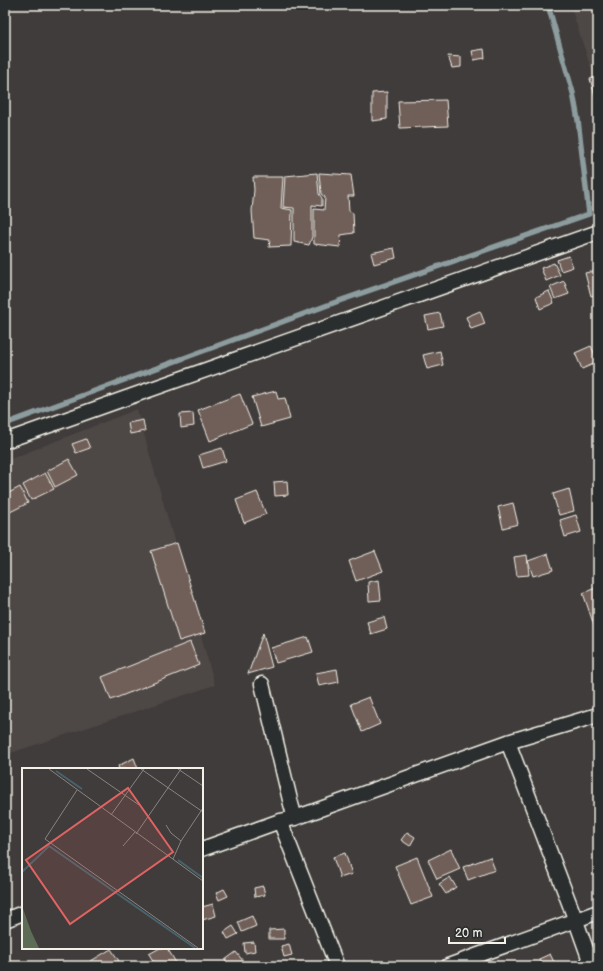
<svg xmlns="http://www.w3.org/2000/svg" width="603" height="971" font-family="'Balsamiq Sans',sans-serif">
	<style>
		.built { fill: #4e4644 }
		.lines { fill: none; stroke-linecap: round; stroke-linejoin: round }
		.stream { stroke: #8d9c9e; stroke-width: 5.5 }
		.building { fill: #705f58; stroke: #f4f1e8 }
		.street-casing { stroke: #f4f1e8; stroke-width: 17 }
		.street { stroke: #2a2d2e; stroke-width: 14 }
		.inset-river { fill: none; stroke: #48636d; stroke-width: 2 }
		.inset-road { fill: none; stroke: #878480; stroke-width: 1 }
		.view { fill: #df6462; fill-opacity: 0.15; stroke: #df6462; stroke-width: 2 }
		.inset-edge { fill: none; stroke: #f4f1e8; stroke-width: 2 }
	</style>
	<rect width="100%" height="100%" fill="#3f3c3b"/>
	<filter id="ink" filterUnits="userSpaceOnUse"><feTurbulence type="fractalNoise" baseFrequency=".025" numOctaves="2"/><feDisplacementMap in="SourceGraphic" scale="8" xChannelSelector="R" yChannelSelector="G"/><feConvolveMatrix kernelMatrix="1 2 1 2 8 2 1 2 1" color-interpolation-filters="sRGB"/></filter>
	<g filter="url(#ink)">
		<path class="built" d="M570 5H598V90Z
			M137 409 215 685 5 755V461Z"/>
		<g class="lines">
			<path class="stream" d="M5 424 336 302 589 214 578 120 573 93 548 5"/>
		</g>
		<path class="building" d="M484 49 485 58 474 60 472 51Z
			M448 56 461 57V67L452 68Z
			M598 76V105L590 79Z
			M387 92V119L372 121V93Z
			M446 100 448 126 400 128 398 101Z
			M317 173 319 194 322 198V206L312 205V237L309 245 294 242V208L283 207 285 176Z
			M319 173 351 175 354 196H348L349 211 353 213 354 233 341 235 340 247 314 244V209L324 210 325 197 321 194Z
			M253 177H283L281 208 292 210 291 246 269 247 270 240 254 238 252 211 254 190Z
			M394 248 396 258 374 264 371 253Z
			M569 256 573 267 561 271 557 260Z
			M554 263 560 275 546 281 541 268Z
			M598 270V294L591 296 585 273Z
			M564 281 569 294 555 299 550 287Z
			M549 291 554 303 540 309 536 297Z
			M480 311 485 324 471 329 466 317Z
			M440 313 443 326 428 329 425 316Z
			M591 346 598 362 582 369 575 353Z
			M440 351 443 365 427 369 423 355Z
			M276 391 278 399 285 398 290 419 261 427 252 397Z
			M240 394 252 424 210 441 198 410Z
			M193 413 194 426 181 428 180 414Z
			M143 420 145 431 130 434 128 423Z
			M86 439 90 448 76 453 72 444Z
			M222 448 226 461 203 468 199 455Z
			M69 459 78 475 55 487 47 471Z
			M45 473 54 489 31 500 23 485Z
			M287 481 288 495 275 496 274 482Z
			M20 487 28 503 6 514 5 495Z
			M569 489 574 511 559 515 553 494Z
			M257 492 266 514 244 523 236 500Z
			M513 503 518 524 503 528 498 507Z
			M576 515 581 532 565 537 560 520Z
			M177 543 205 633 179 641 151 551Z
			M375 551 383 571 356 581 349 561Z
			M548 554 553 570 533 576 528 561Z
			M527 555 529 575 517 576 514 557Z
			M379 580 381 600 369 601 368 582Z
			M598 587V637L583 593Z
			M384 617 387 629 371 634 367 622Z
			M263 633 272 667 248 674Z
			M308 637 313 652 276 663 271 648Z
			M190 642 199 665 111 700 102 677Z
			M337 669 339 682 319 686 316 673Z
			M369 697 380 724 362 732 351 704Z
			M134 758 138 769H119L118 766Z
			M407 832 415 837 410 846 401 840Z
			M451 849 460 869 437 879 428 860Z
			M345 853 352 874 340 878 333 857Z
			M417 857 433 897 411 905 395 866Z
			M490 857 495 870 468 880 463 867Z
			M450 877 456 887 446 894 439 884Z
			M263 886 265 895 255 897 254 888Z
			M224 889 228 896 219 900 216 893Z
			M213 904 216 916 202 920V907Z
			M252 916 256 926 242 932 238 922Z
			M233 926 238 934 228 939 224 932Z
			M284 929V939H269V930Z
			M254 942 255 951 245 953 244 943Z
			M289 944 292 955 284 957 281 946Z
			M160 948H167L178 966H156L149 954Z
			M111 949 119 961 110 966H95L91 961Z
			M236 952 243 961 237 966H229L225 960Z
			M550 954 554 962 546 966H542L539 959Z"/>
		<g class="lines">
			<defs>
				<path id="street" d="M5 441 146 391 598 232
					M262 684 291 804 295 818
					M508 742 576 921 592 966
					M280 821 337 966
					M202 849 280 821 295 818 508 742 598 715
					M5 920 23 913
					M448 966 598 912"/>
			</defs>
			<use href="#street" class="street-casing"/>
			<use href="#street" class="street"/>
		</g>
	</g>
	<g transform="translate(22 768)">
		<rect width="181" height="181" fill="#3f3c3b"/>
		<path d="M0 138 9 163 17 180H0Z" fill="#5d6c54"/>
		<path class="inset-river" d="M34 3 60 21M156 92 181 110M0 104 27 78 173 180"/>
		<path class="inset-road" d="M27 1 181 113M65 1 117 37M119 1 181 44M156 1 181 18M55 22 23 71 176 180M89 47 122 1M144 57 149 65 159 73M114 66 159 1M101 78 113 64M151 91 159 73 181 40"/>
		<path class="view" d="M106 20 151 84 48 156 4 92Z"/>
		<rect width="181" height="181" class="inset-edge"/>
	</g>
	<rect width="603" height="971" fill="none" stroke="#2a2d2e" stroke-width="20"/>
	<rect x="10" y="10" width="583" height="951" fill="none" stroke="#f4f1e8" stroke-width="1.5" filter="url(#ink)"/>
	<path d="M449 937v6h56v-6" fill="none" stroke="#f4f1e8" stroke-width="2"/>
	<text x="455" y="937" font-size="12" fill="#f4f1e8" stroke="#2a2d2e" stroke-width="3" paint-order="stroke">20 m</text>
</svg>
